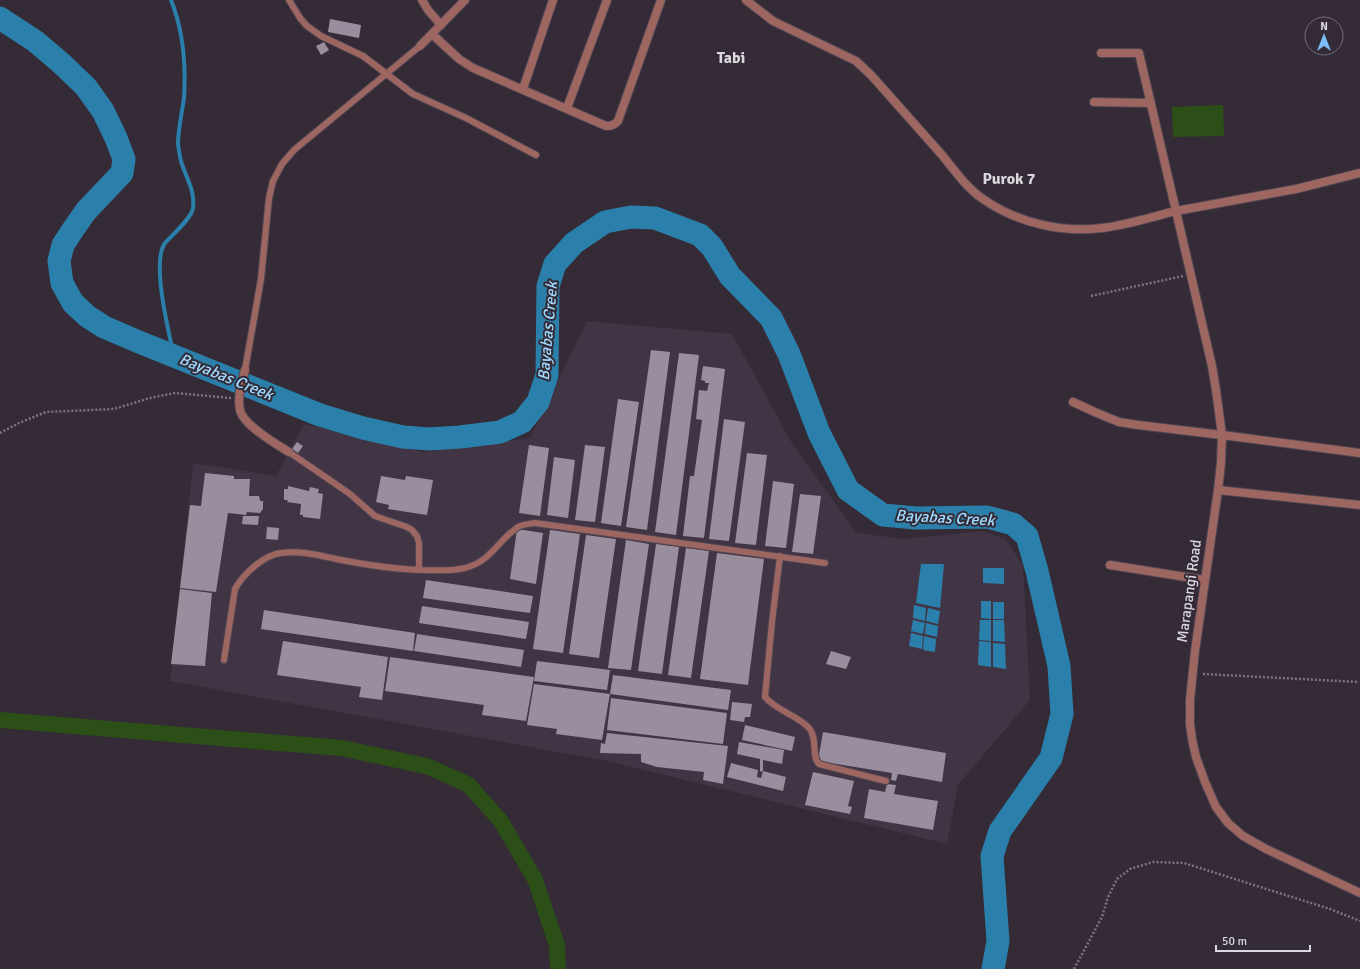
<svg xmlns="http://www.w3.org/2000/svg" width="1360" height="969" font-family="Signika,sans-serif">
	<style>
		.built { fill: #413445 }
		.green { fill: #2b4f17 }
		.water { fill: #2b80ab }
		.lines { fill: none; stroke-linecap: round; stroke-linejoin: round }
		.stream { stroke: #2b80ab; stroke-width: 4 }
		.river { stroke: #2b80ab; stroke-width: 23 }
		.building { fill: #998e9d }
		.service-casing { stroke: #4f4652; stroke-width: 8 }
		.minor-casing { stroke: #4f4652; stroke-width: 10 }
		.tertiary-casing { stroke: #4f4652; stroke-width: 10 }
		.path { stroke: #7c757f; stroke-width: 2.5; stroke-dasharray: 2 2; stroke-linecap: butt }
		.service { stroke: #9e6661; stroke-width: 6 }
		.minor { stroke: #9e6661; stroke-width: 8 }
		.tertiary { stroke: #9e6661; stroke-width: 8 }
		.labels { text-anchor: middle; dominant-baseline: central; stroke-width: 4; stroke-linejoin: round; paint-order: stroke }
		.street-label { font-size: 15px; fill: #dbd5dd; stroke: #342b37 }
		.neighbourhood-label { font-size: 16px; font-weight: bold; fill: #dbd5dd; stroke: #342b37 }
		.water-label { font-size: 16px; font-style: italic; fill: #9edaff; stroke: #342b37 }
	</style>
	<rect width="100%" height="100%" fill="#342b37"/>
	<path class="built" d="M587 321 732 334 793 445 857 533 904 539 982 531 1005 539 1023 565 1030 700 958 785 947 844 607 761 170 681 193 463 276 476 304 424 424 452 530 438Z"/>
	<path class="green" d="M1223 105 1224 136 1173 137 1172 107Z
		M0 712 343 740 431 759 473 778 507 816 542 876 565 944 566 969H550L549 947 528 883 494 825 463 791 425 774 340 756 0 728Z"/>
	<path class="water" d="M921 564H944L940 608 916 603Z
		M983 568H1004V584L983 583Z
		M981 601H991V619L981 618Z
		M993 602H1004V619H993Z
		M914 605 926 608 925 621 913 618Z
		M928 608 940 611 938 624 926 621Z
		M913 620 925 623 923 634 911 631Z
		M980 620H991V641L979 640Z
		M993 620H1004L1005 642 993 641Z
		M926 623 938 626 937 637 925 634Z
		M911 633 923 636 922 649 909 646Z
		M924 636 936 639 935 652 923 650Z
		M979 641 991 642V667L978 665Z
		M993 643 1005 644 1006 669 993 667Z"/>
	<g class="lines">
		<path class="stream" d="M171 0C183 30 186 66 184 98 182 113 178 129 178 144 179 151 180 161 183 167 188 181 195 192 193 208 192 218 172 235 165 243 151 262 169 333 174 356"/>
		<path class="river" d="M0 18 35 41 61 63 86 87 103 111 116 138 124 159 122 173 86 211 72 231 63 245 59 261 62 283 73 303 87 316 104 327 139 342 320 415 363 428 403 437 429 439 460 437 500 432 522 422 538 402 547 375 548 286 555 264 574 243 605 222 631 217 655 218 700 235 712 247 730 276 771 318 789 354 819 433 848 490 883 515 916 518 987 517 1013 524 1027 536 1037 571 1059 666 1062 714 1051 758 1000 831 992 856 998 941 993 969"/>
	</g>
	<path class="building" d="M330 19 361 25 359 38 328 32Z
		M324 42 329 50 321 55 316 46Z
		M651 350 670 352 647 530 626 527Z
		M679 353 699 355 676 535 655 532Z
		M703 366 725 369 704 538 683 536 690 476H694L702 420 696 419 699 390 707 391 709 383H705V381L701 380Z
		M618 399 639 402 621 526 601 523Z
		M724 419 745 422 729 541 709 539Z
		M297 442 303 446 298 453 292 449Z
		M529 445 549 448 540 516 519 513Z
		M585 445 605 447 595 522 575 520Z
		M747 453 767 455 756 545 735 543Z
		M554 457 575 460 568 518 547 515Z
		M205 473 234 476V479H250L249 496H259L260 501H263V509L260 513 247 512 246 515 228 513 216 592 180 588 190 505 201 506Z
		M381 476 405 480 406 476 433 480 427 515 388 509 389 505 376 502Z
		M773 481 794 484 786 548 765 546Z
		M288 486 309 491 310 487 319 489 318 493 323 494 320 519 303 517V515H300L301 504 287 502 288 500H284V489H288Z
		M800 494 821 496 813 554 792 552Z
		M243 516H259L258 525 242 524Z
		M267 527 279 528 278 540 266 539Z
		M517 529 543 533 536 584 510 579Z
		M550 530 580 534 563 653 533 649Z
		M586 535 616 539 599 658 569 654Z
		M626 540 649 544 631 670 608 668Z
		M656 544 679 547 662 674 638 671Z
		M686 548 709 551 691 678 668 675Z
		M717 553 764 559 748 685 700 679Z
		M426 580 533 596 530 613 423 598Z
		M180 589 212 593 205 666 171 664Z
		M422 606 529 622 526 639 419 623Z
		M264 610 415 633 413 651 261 629Z
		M417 634 524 650 521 667 414 651Z
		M283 641 388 657 382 700 359 697 361 687 277 675Z
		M831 651 851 657 846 669 826 664Z
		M390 657 534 677 526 721 482 715 484 705 385 691Z
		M537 661 610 670 607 690 534 681Z
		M613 675 731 690 728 710 610 694Z
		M534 684 610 694 602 740 556 734 557 729 527 725Z
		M611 698 727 713 723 744 607 730Z
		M732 702 752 704 750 717H745L744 722 730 720Z
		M745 725 795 737 792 751 742 740Z
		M823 732 946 753 942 782 898 774 896 781 891 780 892 773 818 761Z
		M607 733 728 746 723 784 703 780 704 772 657 767 641 762V754L600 753 601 743 605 744Z
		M739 742 784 750 782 764 763 760V770L762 772 760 771V759L737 754Z
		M731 763 758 770 757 777 761 778 763 771 786 777 783 791 727 777Z
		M813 772 854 781 848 806 852 807 850 814 805 805Z
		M887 784 896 785 894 794 938 801 933 830 864 818 869 789 885 792Z"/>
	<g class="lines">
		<defs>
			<path id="service" d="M289 0 300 18 307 26 321 36 363 56 413 94 466 118 536 155
				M245 370 261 279 269 198 273 181 282 164 294 150 420 46
				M289 452 350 494 375 516 407 527 412 530 417 536 419 543V570
				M780 556 772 622 765 697C777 711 797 715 809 728 818 738 811 756 819 764L886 781
				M224 660 235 589C243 574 264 555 281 553 301 550 322 556 341 560 367 565 394 569 420 570 436 570 456 572 471 566 490 560 501 538 518 527 523 524 529 524 535 523L825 563"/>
			<path id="minor" d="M422 0 428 10 441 25
				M746 0 773 21 856 61 871 75C895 102 918 128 942 155 955 171 968 190 986 201 1019 223 1062 233 1102 228 1127 225 1151 217 1176 211L1139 53H1101
				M432 34 459 59 473 68 606 126C612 126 614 125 618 121L661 0
				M420 46 465 0
				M523 89 553 0
				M1094 102 1151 103
				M567 108 607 0
				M245 370C242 382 237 397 240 410 243 425 276 444 289 452
				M1073 402 1097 413 1119 422 1138 425 1222 435 1360 453
				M1218 490 1360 505
				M1110 565 1205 580"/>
			<path id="tertiary" d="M1360 173 1296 189 1176 211 1212 366 1216 390 1222 435 1221 463 1218 490 1195 651 1190 700V724L1192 739 1196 757 1205 782 1216 807 1228 823 1243 836 1266 849 1360 893"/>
		</defs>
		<use href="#service" class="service-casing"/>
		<use href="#minor" class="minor-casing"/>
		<use href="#tertiary" class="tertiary-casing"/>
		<path class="path" d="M1091 296 1183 276
			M0 433 19 423 46 412 114 409 150 398 175 393 231 398
			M1203 674 1359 682
			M1074 969 1102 917 1108 897 1117 879 1130 869 1153 862 1184 863 1330 909 1360 921"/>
		<use href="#service" class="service"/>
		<use href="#minor" class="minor"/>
		<use href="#tertiary" class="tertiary"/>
	</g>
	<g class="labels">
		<g class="street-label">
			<text transform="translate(1189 591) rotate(-82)">Marapangi Road</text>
		</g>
		<g class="neighbourhood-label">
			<text x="731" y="58">Tabi</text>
			<text x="1009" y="179">Purok 7</text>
		</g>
		<g class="water-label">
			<text transform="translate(548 331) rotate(-85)">Bayabas Creek</text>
			<text transform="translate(226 377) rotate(22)">Bayabas Creek</text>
			<text transform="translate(945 518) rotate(3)">Bayabas Creek</text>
		</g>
	</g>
	<g transform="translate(1324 36)"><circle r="19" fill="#342b37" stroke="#776f79"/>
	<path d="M0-3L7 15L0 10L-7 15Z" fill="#7bbef8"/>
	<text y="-6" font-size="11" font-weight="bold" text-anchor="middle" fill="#dbd5dd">N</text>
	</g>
	<path d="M1216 945v6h94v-6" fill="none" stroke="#dbd5dd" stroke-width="2"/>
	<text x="1222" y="945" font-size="12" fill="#dbd5dd" stroke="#342b37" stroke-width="3" paint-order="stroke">50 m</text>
</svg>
